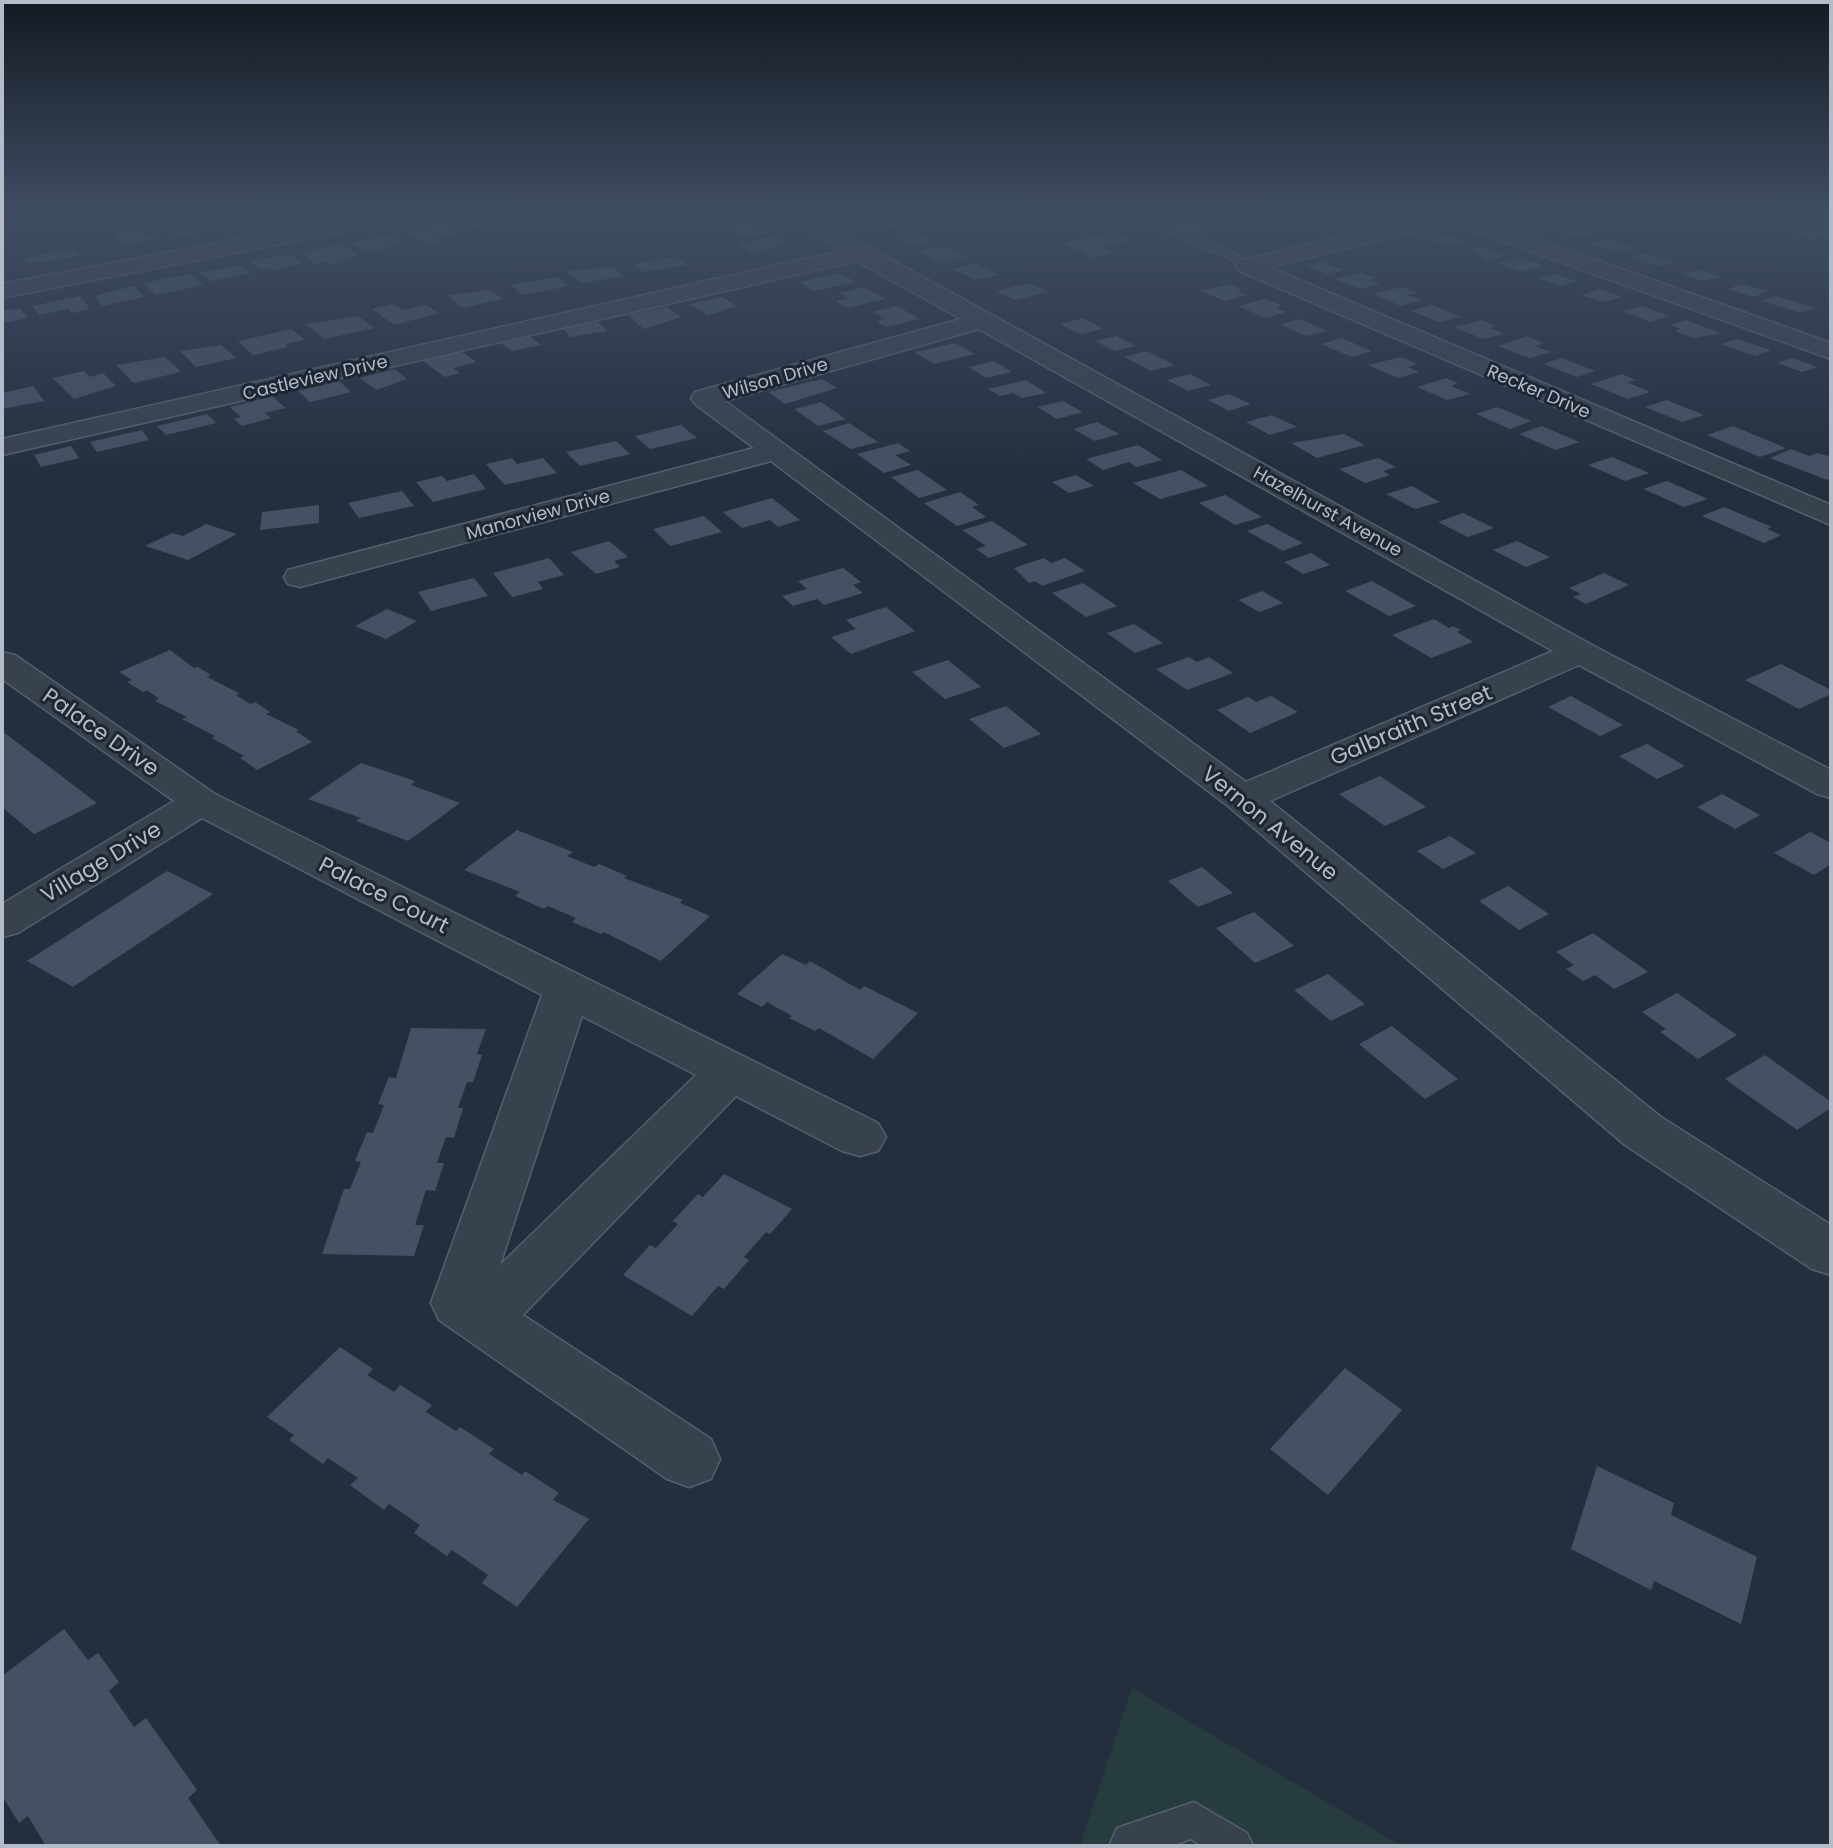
<svg xmlns="http://www.w3.org/2000/svg" width="1833" height="1848" font-family="Poppins,sans-serif">
	<style>
		.green { fill: #263c3f }
		.building { fill: #455162 }
		.lines { fill: none; stroke-linecap: round; stroke-linejoin: round }
		.service-casing { stroke: #565f6c; stroke-width: 3 }
		.minor-casing { stroke: #565f6c; stroke-width: 3 }
		.service { fill: #38414e; fill-rule: evenodd }
		.minor { fill: #38414e; fill-rule: evenodd }
		.labels { text-anchor: middle; dominant-baseline: central; stroke-width: 6; stroke-linejoin: round; paint-order: stroke }
		.far-street-label { font-size: 18px; fill: #b4bcc9; stroke: #1d2633 }
		.street-label { font-size: 22px; fill: #b4bcc9; stroke: #1d2633 }
	</style>
	<rect width="100%" height="100%" fill="#242f3e"/>
	<path class="green" d="M1132 1688 1402 1846H1080Z"/>
	<path class="building" d="M255 216 261 220 232 228 211 217Z
		M478 216H496L508 223 473 228 458 220Z
		M883 216 896 221 904 219 914 224 881 231 862 220Z
		M1178 216H1223L1230 219 1213 223 1222 226 1192 235 1162 225 1163 220Z
		M1306 216H1345L1351 218 1335 222Z
		M1794 217 1815 223 1799 227 1777 221Z
		M749 221 770 232 745 238 724 227Z
		M445 222 463 232 436 238 443 242 429 245 404 231Z
		M208 224 215 230 176 237 169 231Z
		M1564 226 1576 228 1594 234 1578 238 1552 229Z
		M1820 227 1831 231V235L1811 240 1792 234Z
		M137 230 158 239 127 245 113 235Z
		M914 232 933 242 911 246 892 236Z
		M1113 232 1131 240 1099 247 1113 253 1093 258 1061 243Z
		M1432 233 1446 235 1467 242 1450 246 1415 237Z
		M391 234 404 243 372 251H363L353 243Z
		M777 236 789 243 752 253 737 244Z
		M1608 239 1633 248 1618 252 1587 244Z
		M343 244 358 255 329 265 325 262 315 264 301 252Z
		M944 246 967 257 941 262 918 251Z
		M1480 247 1505 256 1487 260 1467 250Z
		M73 249 80 256 29 264 23 258Z
		M1646 253 1675 262 1661 266 1632 257Z
		M290 254 301 263 275 271 272 268 261 270 250 262Z
		M675 257 687 265 644 272 633 264Z
		M1520 258 1544 266 1520 272 1497 263Z
		M1323 262 1343 270 1327 274 1307 266Z
		M976 263 998 275 975 280 953 269Z
		M240 265 251 273 211 281 200 273Z
		M612 267 624 276 582 283 567 271Z
		M1700 270 1721 277 1704 281 1683 274Z
		M1361 272 1376 278 1368 280 1380 284 1361 289 1335 279Z
		M839 273 856 282 814 291 800 282Z
		M190 274 203 285 156 295 143 283Z
		M1555 274 1577 281 1560 286 1538 278Z
		M557 277 568 286 522 295 511 285Z
		M1029 283 1048 292 1015 300 996 291Z
		M1229 284 1242 290 1237 291 1247 295 1225 301 1201 291Z
		M1742 284 1768 291 1754 297 1728 289Z
		M134 286 144 297 102 306 94 296Z
		M864 287 885 299 847 308 836 301 848 298 839 293Z
		M1402 287 1417 293 1407 295 1421 300 1401 306 1373 294Z
		M1599 289 1622 297 1604 302 1581 295Z
		M490 290 503 299 463 308 447 295Z
		M80 296 90 309 72 313 68 309 39 315 32 306Z
		M1776 296 1815 308 1801 313 1762 301Z
		M722 297 736 306 708 316 690 304Z
		M1265 299 1283 306 1276 308 1286 312 1266 318 1238 306Z
		M393 304 402 310 426 305 439 313 394 325 372 309Z
		M1432 305 1461 317 1439 322 1411 311Z
		M897 306 920 319 886 327 876 321 885 319 873 312Z
		M1642 306 1670 316 1650 322 1622 311Z
		M667 307 681 317 644 329 627 315Z
		M20 308 28 318 2 323V311Z
		M358 316 374 328 325 339 305 324Z
		M1083 318 1103 329 1080 334 1060 324Z
		M1300 319 1327 331 1306 336 1280 324Z
		M1482 320 1496 326 1490 328 1504 334 1483 339 1454 327Z
		M1686 320 1721 333 1693 338 1675 331 1681 329 1670 325Z
		M598 322 607 331 571 337 562 328Z
		M292 329 305 340 285 344 288 347 253 355 238 341Z
		M529 336 541 345 512 351 500 343Z
		M1116 336 1136 346 1115 351 1095 341Z
		M1527 336 1544 343 1535 346 1551 352 1530 358 1498 346Z
		M1342 338 1372 351 1352 357 1321 344Z
		M1737 339 1771 350 1755 356 1721 344Z
		M955 343 975 354 934 364 915 352Z
		M221 345 236 358 196 367 180 351Z
		M461 351 476 362 453 368 460 373 445 377 423 361Z
		M1147 351 1175 365 1151 371 1124 357Z
		M165 357 181 372 134 383 116 365Z
		M1401 357 1417 364 1408 367 1419 372 1398 378 1368 365Z
		M1562 358 1595 371 1577 377 1543 364Z
		M1792 358 1817 367 1802 372 1777 363Z
		M994 361 1012 372 986 378 969 367Z
		M394 369 407 379 376 390 360 378Z
		M84 371 90 377 103 373 116 386 74 399 53 378Z
		M1190 374 1211 385 1188 391 1167 380Z
		M1622 374 1636 380 1627 382 1650 392 1628 399 1591 384Z
		M1446 378 1458 383 1451 386 1470 394 1447 400 1417 387Z
		M822 379 837 388 785 404 768 392Z
		M1026 380 1046 393 1022 398 1013 393 1000 396 988 389Z
		M339 381 351 392 310 402 298 391Z
		M33 386 44 401 2 409V393Z
		M1229 394 1251 404 1229 411 1208 400Z
		M272 396 286 408 265 413 271 418 242 426 234 419 241 417 230 407Z
		M1667 400 1704 415 1682 422 1645 407Z
		M1063 401 1083 412 1057 419 1037 407Z
		M821 402 846 419 818 426 794 409Z
		M1497 407 1531 421 1510 429 1476 414Z
		M207 414 216 423 166 435 157 426Z
		M1272 415 1297 427 1270 435 1246 422Z
		M1097 422 1119 434 1095 441 1073 429Z
		M849 423 878 442 851 449 823 431Z
		M681 425 697 438 650 449 635 436Z
		M1542 426 1579 442 1556 450 1519 434Z
		M1733 426 1786 448 1760 457 1707 435Z
		M142 430 149 440 97 452 90 442Z
		M1344 434 1365 445 1317 458 1291 443Z
		M616 441 630 454 580 466 566 452Z
		M898 443 910 451 895 455 911 465 884 473 857 454Z
		M1138 445 1162 460 1136 467 1129 462 1103 470 1086 459Z
		M71 446 79 458 41 467 34 455Z
		M1791 449 1809 456 1818 453 1831 457V478L1827 480 1770 458Z
		M1612 457 1649 473 1625 481 1588 465Z
		M512 458 517 464 543 458 557 473 505 485 486 464Z
		M1378 458 1396 467 1383 471 1390 475 1365 483 1339 469Z
		M918 470 947 490 919 498 891 477Z
		M1181 470 1208 486 1160 499 1133 483Z
		M474 474 486 489 433 502 416 482 442 476 447 481Z
		M1076 475 1094 486 1069 493 1052 482Z
		M1667 481 1708 499 1684 507 1643 489Z
		M1412 486 1440 502 1415 509 1386 494Z
		M402 491 414 506 359 518 348 503Z
		M960 492 979 505 972 507 986 517 957 526 924 503Z
		M1225 495 1262 517 1235 525 1199 503Z
		M772 498 800 520 778 527 770 520 742 528 723 512Z
		M319 505V523L260 530 262 512Z
		M1724 507 1772 527 1767 529 1781 535 1764 543 1702 516Z
		M1463 513 1494 528 1468 537 1438 522Z
		M704 516 722 532 670 546 653 529Z
		M992 521 1028 545 989 558 976 549 986 546 962 530Z
		M206 524 237 534 188 560 145 546 172 533 183 536Z
		M1267 524 1303 543 1283 551 1247 531Z
		M609 541 628 557 614 561 620 567 596 574 571 552Z
		M1517 541 1550 557 1526 567 1493 550Z
		M1311 553 1330 565 1303 574 1284 562Z
		M549 558 564 575 538 582 543 589 512 597 493 573Z
		M1044 558 1051 563 1065 558 1085 571 1042 586 1035 581 1029 583 1014 568Z
		M843 568 861 582 853 585 863 593 824 605 817 599 793 606 782 596 807 589 798 581Z
		M1604 573 1629 585 1586 604 1573 597 1581 594 1569 588Z
		M474 578 488 596 431 611 418 592Z
		M1372 581 1416 606 1389 616 1345 591Z
		M1083 583 1117 606 1086 617 1052 593Z
		M1262 591 1283 603 1259 612 1238 600Z
		M886 607 915 631 851 654 831 637 856 629 846 620Z
		M387 609 417 621 386 639 355 626Z
		M1434 619 1449 628 1453 626 1461 630 1457 632 1473 642 1431 658 1392 635Z
		M1134 624 1163 643 1135 653 1107 633Z
		M170 650 194 668 198 667 211 675 207 677 239 693 236 695 250 704 255 702 270 712 266 714 299 730 296 731 312 742 257 770 240 758 244 756 212 738 215 736 182 719 187 717 155 701 159 699 147 690 143 692 127 682 132 680 119 672Z
		M1189 657 1197 662 1209 657 1233 673 1187 690 1156 669Z
		M948 660 981 687 945 699 912 672Z
		M1781 664 1831 690V694L1799 709 1745 680Z
		M1271 696 1298 712 1250 733 1217 710 1248 697 1256 702Z
		M1571 696 1623 725 1600 736 1548 707Z
		M1006 706 1041 734 1004 748 969 719Z
		M2 731 43 762 97 803 34 834 2 807Z
		M1647 744 1685 766 1657 779 1619 756Z
		M361 763 415 781 411 785 460 803 408 841 356 821 361 818 308 799Z
		M1380 776 1426 807 1385 826 1339 794Z
		M1722 794 1760 815 1735 829 1697 807Z
		M517 830 573 852 567 856 594 867 599 864 627 876 624 878 683 900 680 903 710 916 661 961 604 932 601 934 572 922 576 918 548 906 544 909 515 896 520 892 464 870Z
		M1810 832 1831 843V864L1814 875 1774 853Z
		M1450 836 1476 853 1443 869 1417 851Z
		M1202 867 1233 893 1198 907 1168 881Z
		M167 871 213 894 73 987 27 961Z
		M1508 886 1549 914 1519 930 1479 901Z
		M1254 912 1294 946 1255 963 1216 928Z
		M1593 933 1648 972 1614 989 1595 975 1583 981 1566 969 1574 965 1556 952Z
		M782 954 806 965 810 961 860 990 864 986 918 1013 873 1059 819 1028 815 1031 789 1018 792 1016 767 1002 762 1007 737 994Z
		M1328 974 1365 1004 1331 1021 1294 990Z
		M1677 993 1737 1035 1698 1059 1660 1032 1666 1029 1642 1012Z
		M1392 1026 1458 1079 1425 1099 1359 1044Z
		M411 1028 486 1029 477 1054 482 1055 473 1082H467L458 1108H463L454 1138 446 1137 437 1163H444L435 1191 426 1190 415 1225H424L414 1256 322 1254 344 1189H350L361 1162 355 1161 367 1132 373 1133 384 1105 378 1104 389 1077 396 1078Z
		M1765 1055 1831 1102V1108L1797 1130 1725 1079Z
		M724 1174 792 1209 770 1234 766 1232 744 1257 749 1260 724 1289 718 1286 692 1316 623 1275 650 1245 656 1248 678 1224 673 1221 698 1194 703 1197Z
		M340 1347 373 1369 367 1375 394 1392 400 1385 432 1405 426 1412 456 1431 460 1427 494 1449 489 1454 522 1475 525 1471 559 1493 553 1500 589 1519 517 1607 482 1583 488 1575 452 1550 447 1556 414 1533 420 1525 389 1504 384 1510 350 1485 358 1478 328 1458 323 1464 289 1440 294 1435 267 1417Z
		M1345 1368 1402 1410 1328 1495 1270 1449Z
		M1597 1466 1674 1503 1671 1515 1757 1557 1741 1624 1654 1581 1651 1590 1571 1549Z
		M64 1629 88 1660 98 1653 119 1682 109 1691 134 1727 146 1718 197 1790 188 1798 221 1846H46L28 1816 19 1823 2 1796V1676Z"/>
	<g class="lines">
		<defs>
			<path id="service" d="M1151 216H1163L1157 221 1232 252 1253 266 1243 268 1224 256 1146 224 1145 222Z
				M1194 1802 1247 1833 1253 1846H1201L1191 1839 1171 1846H1109L1117 1828Z"/>
			<path id="minor" d="M358 216H402L392 222 2 298V284Z
				M1426 216H1472L1831 343V359L1451 223 1269 267 1831 505V525L1239 271 1236 266 1239 261Z
				M825 228 870 248 1592 645 1831 770V798L1817 794 1579 665 1270 801 1661 1117 1831 1225V1275L1812 1269 1625 1145 1228 806 771 461 300 587 288 584 284 577 288 570 754 448 695 404 691 398 695 392 961 319 857 261 2 455V439L840 251 814 234ZM979 329 1553 651 1246 782 725 401Z
				M2 652 15 655 215 794 878 1123 886 1137 878 1151 860 1156 842 1151 736 1096 523 1315 711 1439 720 1459 711 1479 689 1487 667 1479 439 1320 431 1303 542 995 202 818 18 933 2 937V904L174 801 2 679ZM582 1016 696 1075 500 1265Z"/>
		</defs>
		<use href="#service" class="service-casing"/>
		<use href="#minor" class="minor-casing"/>
		<use href="#service" class="service"/>
		<use href="#minor" class="minor"/>
	</g>
	<linearGradient id="sky" x2="0" y2="1"><stop stop-color="#141a22"/><stop offset="0.45" stop-color="#3f4d63"/><stop offset="1" stop-color="#3f4d63" stop-opacity="0"/></linearGradient>
	<rect width="1833" height="475" fill="url(#sky)"/>
	<g class="labels">
		<g class="far-street-label">
			<text transform="translate(315 377) rotate(-13)">Castleview Drive</text>
			<text transform="translate(775 378) rotate(-16)">Wilson Drive</text>
			<text transform="translate(1539 391) rotate(23)">Recker Drive</text>
			<text transform="translate(1328 511) rotate(29)">Hazelhurst Avenue</text>
			<text transform="translate(538 514) rotate(-15)">Manorview Drive</text>
		</g>
		<g class="street-label">
			<text transform="translate(1411 725) rotate(-23)">Galbraith Street</text>
			<text transform="translate(101 732) rotate(35)">Palace Drive</text>
			<text transform="translate(1270 823) rotate(39)">Vernon Avenue</text>
			<text transform="translate(101 862) rotate(-31)">Village Drive</text>
			<text transform="translate(384 895) rotate(27)">Palace Court</text>
		</g>
	</g>
	<rect width="1833" height="1848" fill="none" stroke="#b4bcc9" stroke-width="8"/>
</svg>
